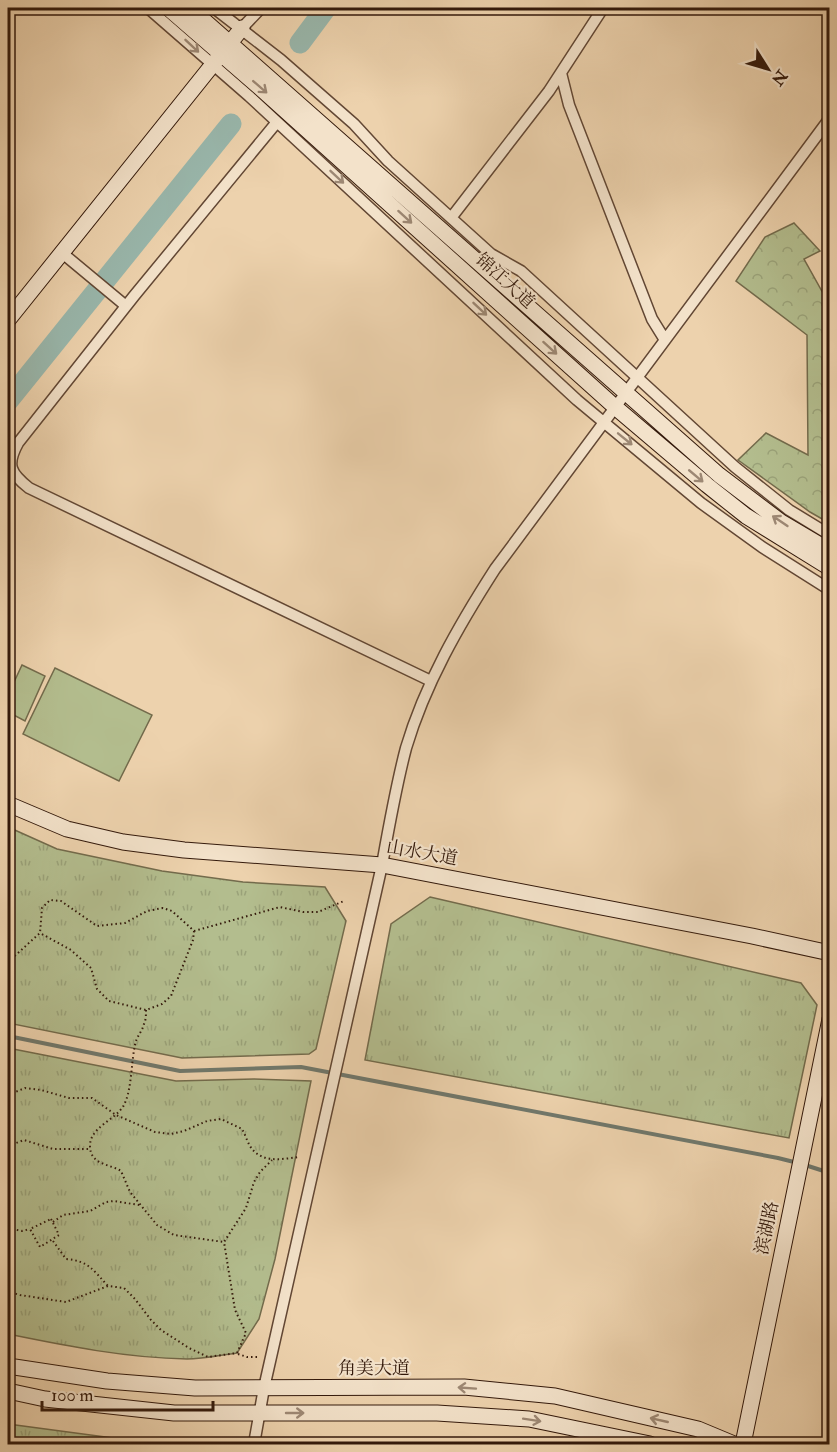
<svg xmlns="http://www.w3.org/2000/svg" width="837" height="1452" font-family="'IM FELL Double Pica','Noto Serif SC',serif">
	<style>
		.grass { fill: url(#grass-tufts); stroke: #736b4c; stroke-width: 1.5 }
		.forest { fill: url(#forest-crowns); stroke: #736b4c; stroke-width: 1.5 }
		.garden { fill: #b3bd8e; stroke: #736b4c; stroke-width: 1.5 }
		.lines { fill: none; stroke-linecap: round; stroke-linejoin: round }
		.stream { stroke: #70786c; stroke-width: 4 }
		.river { stroke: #99b7ac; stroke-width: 21 }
		.street-casing { stroke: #624734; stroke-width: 13 }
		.secondary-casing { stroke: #33190b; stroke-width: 17 }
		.path { stroke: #33190b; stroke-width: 2; stroke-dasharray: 1.5 3; stroke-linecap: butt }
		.street { stroke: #f3e2ca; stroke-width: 10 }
		.secondary { stroke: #f3e2ca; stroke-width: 15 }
		.oneway { stroke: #9d8874 }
		.labels { text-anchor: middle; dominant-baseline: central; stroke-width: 4.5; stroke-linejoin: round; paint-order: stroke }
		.street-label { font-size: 18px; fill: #33190b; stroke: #f3e2ca }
	</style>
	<defs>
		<pattern id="grass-tufts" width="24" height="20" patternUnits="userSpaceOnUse" patternTransform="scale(1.5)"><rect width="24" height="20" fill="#b3bd8e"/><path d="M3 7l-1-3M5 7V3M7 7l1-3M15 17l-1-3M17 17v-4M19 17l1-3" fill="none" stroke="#9aa279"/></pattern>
		<pattern id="forest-crowns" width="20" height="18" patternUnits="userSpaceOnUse" patternTransform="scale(1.5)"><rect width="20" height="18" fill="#b3bd8e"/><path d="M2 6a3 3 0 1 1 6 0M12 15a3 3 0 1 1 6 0" fill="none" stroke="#9aa279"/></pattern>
	</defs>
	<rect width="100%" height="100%" fill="#edd2ad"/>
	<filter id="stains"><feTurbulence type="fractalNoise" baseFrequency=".00333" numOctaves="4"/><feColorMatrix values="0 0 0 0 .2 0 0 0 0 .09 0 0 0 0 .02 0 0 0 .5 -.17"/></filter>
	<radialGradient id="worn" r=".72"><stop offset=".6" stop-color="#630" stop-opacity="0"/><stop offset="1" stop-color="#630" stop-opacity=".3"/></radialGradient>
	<path class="grass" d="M8 827 57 849 162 871 243 882 325 887 346 921 316 1049 309 1054 182 1058 8 1023Z
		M430 897 801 983 817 1005 789 1138 365 1060 391 924Z
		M8 1048 176 1081 254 1079 311 1081 275 1259 259 1319 237 1353C221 1355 203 1359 187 1359 126 1358 67 1346 8 1334Z
		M8 1424 158 1444H8Z"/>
	<path class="forest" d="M794 223 820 251 804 259 829 304V523L810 512 738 460 766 433 808 455 807 335 736 281 765 237Z"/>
	<path class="garden" d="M22 665 45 676 25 721 8 712V695Z
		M55 668 152 715 119 781 23 734Z"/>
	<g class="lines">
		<path class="stream" d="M8 1036 180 1071 301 1067 778 1158 798 1163
			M805 1165 830 1173"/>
		<path class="river" d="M300 43 326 8
			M8 401 231 124"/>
		<defs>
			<path id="street" d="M148 8 249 96 577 400 701 503 762 547 830 590
				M214 8 281 60 354 124 388 161 491 254 521 271 735 467 789 510 830 535
				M242 28 261 8
				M561 73 569 105 652 319 665 340
				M277 122 134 296 18 443C6 465 10 473 29 488L431 681
				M451 218 549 91 603 8
				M61 252 126 306
				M254 1444 264 1388 382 865C389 826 396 786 406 748 425 684 459 625 495 569L830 118"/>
			<path id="secondary" d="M168 8 258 86 615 407 707 485 746 516 830 568
				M190 8 719 475 781 522 830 551
				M8 320 242 28
				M8 804 67 829 123 842 184 850 382 865 752 936 830 953
				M8 1366 107 1381 195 1388 464 1387 555 1396 698 1429 734 1444
				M8 1391 45 1399 174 1413H437L529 1419 650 1444
				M743 1444 830 1019"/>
		</defs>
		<use href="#street" class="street-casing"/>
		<use href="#secondary" class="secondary-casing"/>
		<path class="path" d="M194 931 280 907 303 912H318L344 901
			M8 962 40 933 42 908 50 900 61 901 97 926 125 923 147 911 163 908 172 911 194 931 193 940 171 996 162 1004 146 1010 109 1001 97 989 91 968 71 950 40 933
			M146 1010C146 1015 146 1020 144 1024 142 1032 136 1037 135 1045 131 1063 132 1089 124 1105 116 1120 89 1127 90 1147 91 1165 110 1164 121 1171L130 1192 157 1225 174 1235 224 1242
			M8 1095 25 1088 41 1090 69 1098H92L116 1115 155 1132 171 1134 184 1131 207 1121 221 1119 242 1129C245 1134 247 1141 250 1146 261 1164 282 1159 299 1157
			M8 1146 24 1140 53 1149H91
			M51 1219 59 1235 40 1247 30 1229Z
			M53 1222 63 1215 90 1211 106 1202 114 1201 139 1205
			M8 1228 22 1231 30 1229
			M53 1241 66 1259C89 1261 93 1270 108 1286
			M8 1289 13 1293 20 1295 66 1302 108 1286 124 1288 135 1299 151 1320 161 1330 189 1348 208 1357 237 1353 246 1333 235 1310 224 1242 246 1208 254 1182 260 1172 272 1160
			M238 1354 247 1357H259"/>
		<use href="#street" class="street"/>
		<use href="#secondary" class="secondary"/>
	</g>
	<defs><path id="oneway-shaft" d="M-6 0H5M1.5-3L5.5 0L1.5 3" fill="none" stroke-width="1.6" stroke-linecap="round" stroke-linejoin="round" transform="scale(1.5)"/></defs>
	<g class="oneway">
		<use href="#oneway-shaft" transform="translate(192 46) rotate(43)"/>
		<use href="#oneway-shaft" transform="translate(260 87) rotate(41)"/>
		<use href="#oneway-shaft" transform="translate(337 177) rotate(43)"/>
		<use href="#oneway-shaft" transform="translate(405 217) rotate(42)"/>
		<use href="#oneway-shaft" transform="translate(480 309) rotate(43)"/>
		<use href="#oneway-shaft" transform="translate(550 348) rotate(42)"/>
		<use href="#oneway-shaft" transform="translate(625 439) rotate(39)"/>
		<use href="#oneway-shaft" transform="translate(696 476) rotate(40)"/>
		<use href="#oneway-shaft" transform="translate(780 521) rotate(-146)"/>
		<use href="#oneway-shaft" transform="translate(467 1388) rotate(-176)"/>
		<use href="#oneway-shaft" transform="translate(295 1413)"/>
		<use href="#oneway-shaft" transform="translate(532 1420) rotate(9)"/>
		<use href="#oneway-shaft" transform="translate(659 1420) rotate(-167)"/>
	</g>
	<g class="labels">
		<g class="street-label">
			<text transform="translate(505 281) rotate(42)">锦江大道</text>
			<text transform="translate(422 853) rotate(10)">山水大道</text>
			<text transform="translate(767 1228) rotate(-78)">滨湖路</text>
			<text x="374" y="1368">角美大道</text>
		</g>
	</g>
	<rect width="837" height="1452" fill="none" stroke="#edd2ad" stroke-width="30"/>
	<rect x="9" y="9" width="819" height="1434" fill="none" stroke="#33190b" stroke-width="3"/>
	<rect x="15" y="15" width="807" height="1422" fill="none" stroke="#33190b" stroke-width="1.5"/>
	<g transform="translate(768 69) rotate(127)" stroke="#f3e2ca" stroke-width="4.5" paint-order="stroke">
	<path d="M0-4.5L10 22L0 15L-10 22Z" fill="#33190b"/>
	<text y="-9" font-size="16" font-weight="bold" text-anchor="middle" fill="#33190b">N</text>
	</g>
	<path d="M42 1401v9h171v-9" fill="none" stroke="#33190b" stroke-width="3"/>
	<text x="51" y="1401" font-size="18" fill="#33190b" stroke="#f3e2ca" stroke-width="4.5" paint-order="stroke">100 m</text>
	<rect width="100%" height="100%" filter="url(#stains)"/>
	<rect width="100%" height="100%" fill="url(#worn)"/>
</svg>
